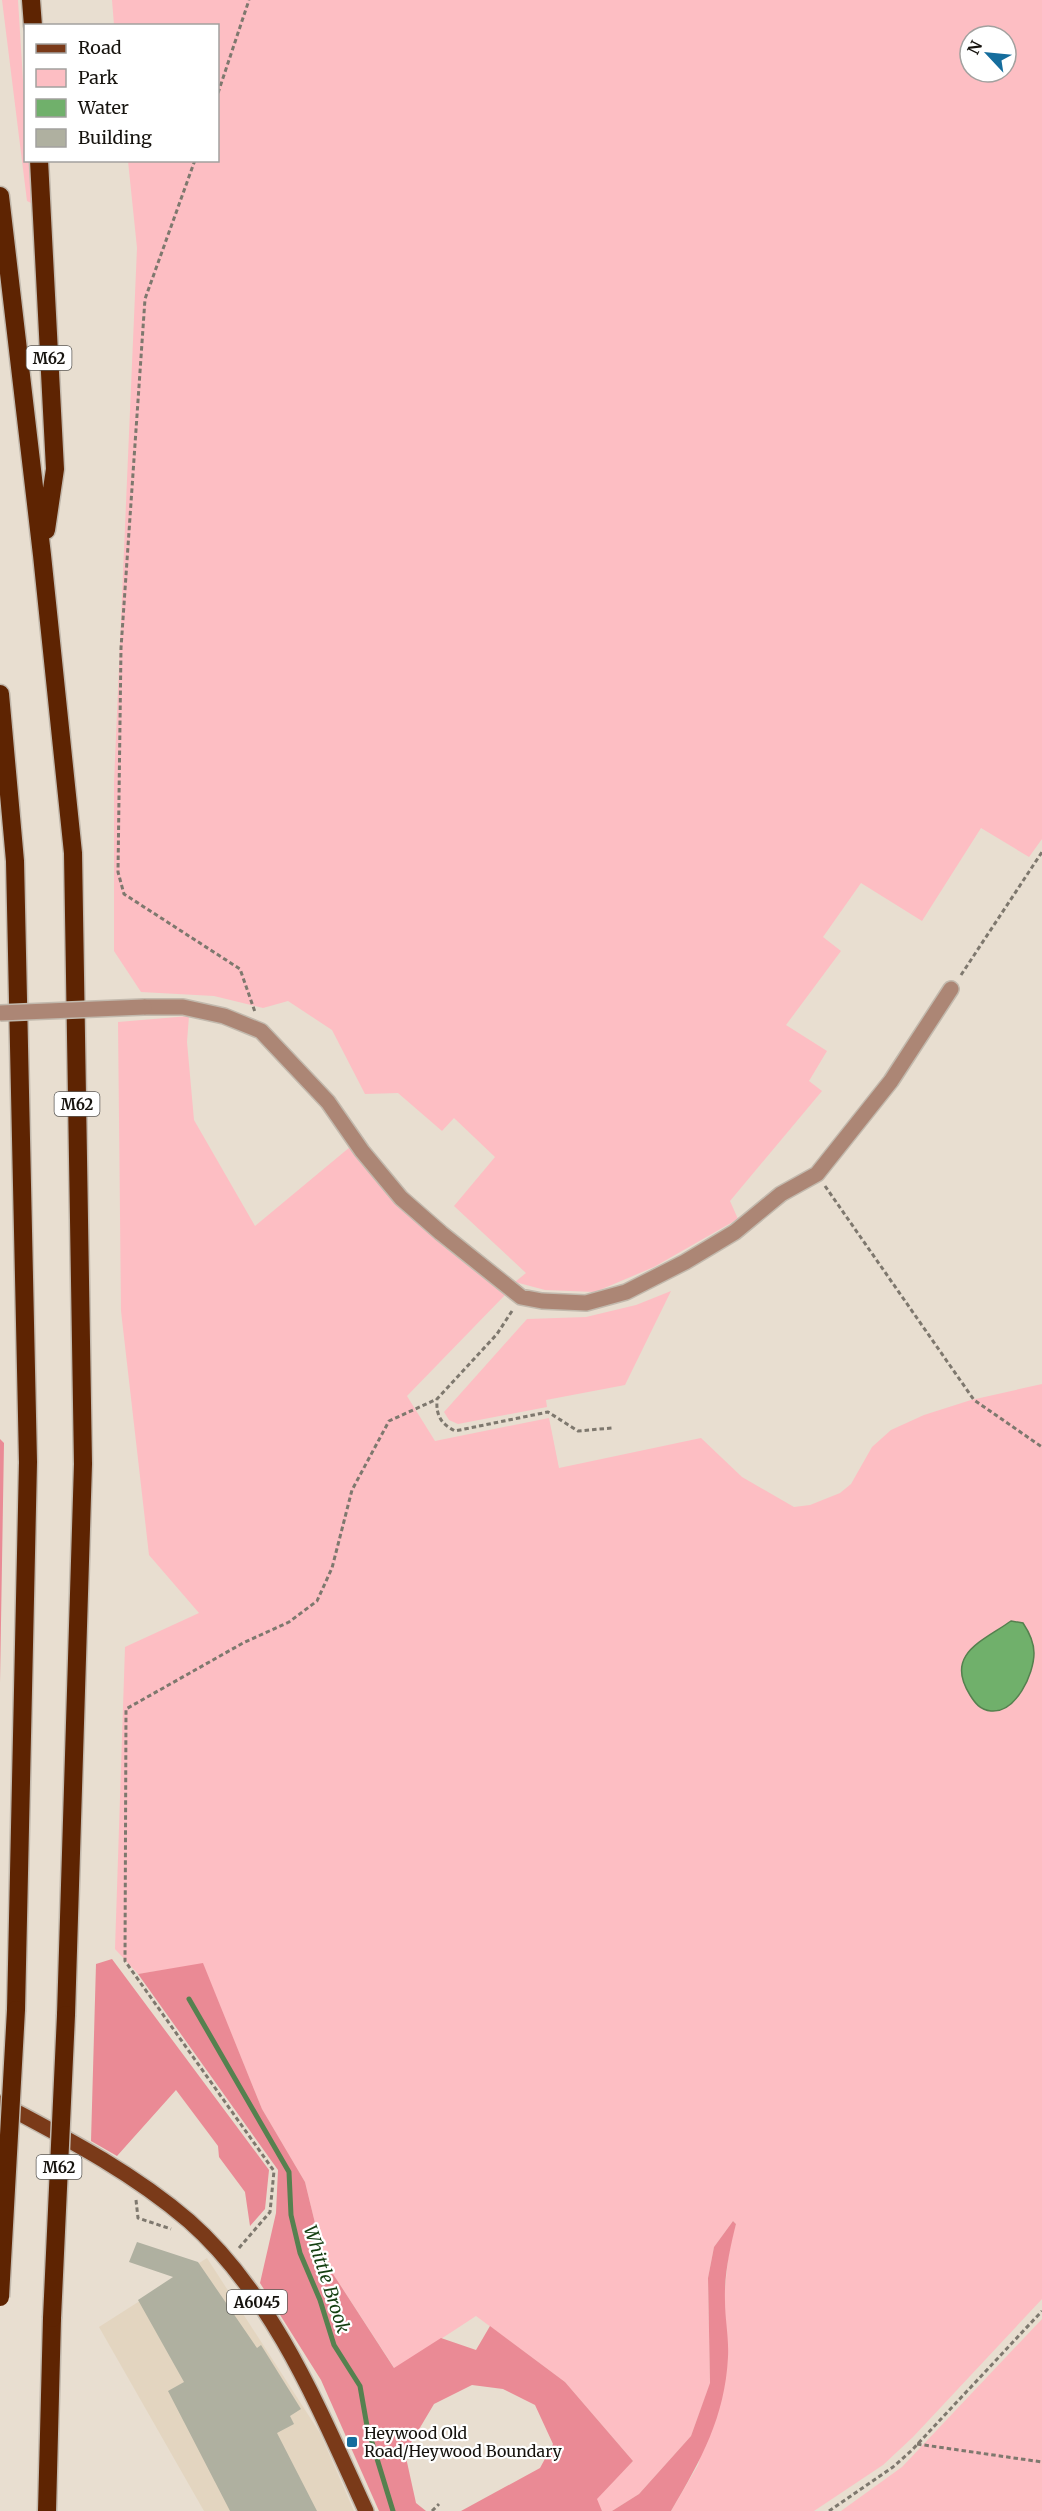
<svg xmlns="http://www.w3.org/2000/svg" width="1042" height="2511" font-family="Merriweather,serif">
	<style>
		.built { fill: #e3d5c0 }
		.green { fill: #fdbec3; fill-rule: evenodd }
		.forest { fill: #ea8a95 }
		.water { fill: #70b06b; stroke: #55814f; stroke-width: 1.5 }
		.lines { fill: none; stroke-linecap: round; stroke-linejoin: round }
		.stream { stroke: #55814f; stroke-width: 5 }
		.building { fill: #afb0a0 }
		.minor-casing { stroke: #c2b9ad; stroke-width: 18 }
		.primary-casing { stroke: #c2b9ad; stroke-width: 18 }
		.motorway-casing { stroke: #c2b9ad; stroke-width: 21 }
		.path { stroke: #7e786e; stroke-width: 3; stroke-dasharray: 4.5 3; stroke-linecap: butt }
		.minor { stroke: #ac8675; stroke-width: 15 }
		.primary { stroke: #7a3a19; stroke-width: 15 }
		.motorway { stroke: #5e2402; stroke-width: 18 }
		.minor-bridge-casing { stroke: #c2b9ad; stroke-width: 18; stroke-linecap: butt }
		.motorway-bridge-casing { stroke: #c2b9ad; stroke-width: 21; stroke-linecap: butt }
		.minor-bridge { stroke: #ac8675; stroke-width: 15 }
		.motorway-bridge { stroke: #5e2402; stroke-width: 18 }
		.poi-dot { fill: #156d9d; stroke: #fff; stroke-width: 2 }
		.labels { text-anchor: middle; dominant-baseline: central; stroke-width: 4.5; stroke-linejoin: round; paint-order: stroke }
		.shield { fill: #fff; stroke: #5c5a56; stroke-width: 1.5 }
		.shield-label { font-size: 15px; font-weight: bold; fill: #16130e }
		.poi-label { font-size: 16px; fill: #16130e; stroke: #fff; text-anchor: start }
		.water-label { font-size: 18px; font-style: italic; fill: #143f11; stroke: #fff }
	</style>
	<rect width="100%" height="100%" fill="#e8ded0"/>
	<path class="built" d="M207 2258 320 2433 354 2511H204L99 2327Z"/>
	<path class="green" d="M2 0H18L25 113 26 160 29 161 31 203 27 201Z
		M112 0H1042V839L1029 857 981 828 922 921 861 883 823 937 841 951 786 1025 827 1051 809 1081 822 1091 730 1201 738 1219 654 1267 595 1292 545 1290 515 1282 526 1273 454 1206 495 1157 454 1118 442 1131 398 1093 365 1094 332 1030 288 1001 263 1008 214 996 141 992 114 951V782L137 248 128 161 218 160V26L114 25ZM970 36H1006V72H970Z
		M189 1016 187 1042 194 1120 255 1226 350 1147 394 1199 443 1246 505 1295 407 1396 435 1441 549 1418 559 1468 701 1438 742 1477 794 1507 810 1505 840 1493 851 1484 872 1447 891 1430 924 1415 971 1400 1042 1384V2299L913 2437 883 2465 814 2511H671L698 2465 728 2356 724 2299 729 2249 736 2224 733 2221 714 2247 708 2278 710 2384 691 2436 639 2494 612 2511H602L596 2499 633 2461 565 2382 476 2316 395 2369 324 2260 305 2182 262 2109 203 1964 138 1974 115 1949 125 1647 199 1613 149 1555 121 1311 118 1022Z
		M671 1291 625 1385 546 1400 547 1407 458 1424 449 1420 444 1412 527 1319 586 1317 636 1305Z
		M1042 2319V2511H841L902 2467Z"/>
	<path class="forest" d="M0 1439 4 1443 0 1683Z
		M112 1959 269 2170 265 2209 250 2226 245 2192 219 2157 218 2146 176 2090 117 2156 91 2141 96 1964Z
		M203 1963 262 2109 305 2182 324 2260 394 2368 441 2338 476 2350 490 2326 565 2382 633 2461 597 2499 602 2511H461L540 2468 553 2444 535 2405 503 2389 472 2385 434 2404 405 2453 416 2503 426 2511H379L321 2380 260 2283 276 2213 278 2170 138 1974Z
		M733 2221 736 2224C730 2248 724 2275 725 2301 725 2319 729 2338 728 2357 725 2417 701 2460 671 2511H612L639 2494 691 2436 710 2383 708 2278 714 2247Z"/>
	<path class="water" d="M1011 1621 1023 1623C1029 1632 1034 1642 1034 1653 1034 1674 1016 1713 991 1711 980 1710 975 1703 970 1695 944 1654 983 1641 1011 1621Z"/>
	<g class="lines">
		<path class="stream" d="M189 1999 289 2172 291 2215 300 2253 320 2300 334 2345 360 2386 367 2426 393 2511"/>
	</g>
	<path class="building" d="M137 2242 198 2262 257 2348 261 2345 301 2409 290 2416 294 2424 277 2433 317 2511H230L168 2391 184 2382 138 2300 173 2277 129 2262Z"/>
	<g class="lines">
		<defs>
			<path id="minor" d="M144 1007H183L224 1016 261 1031 328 1102 362 1151 401 1198 441 1233 521 1297 542 1301 586 1303 626 1292 685 1262 735 1232 781 1194 817 1174 891 1081 951 989"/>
			<path id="primary" d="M0 2103C66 2138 132 2172 189 2221 274 2296 320 2411 366 2511"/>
			<path id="motorway" d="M31 0 33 26
				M39 160 55 469 46 530
				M0 196 42 555 73 853 83 1464 66 2015
				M0 694 15 861 28 1462 16 2010
				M47 2511 52 2318"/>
		</defs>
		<use href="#minor" class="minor-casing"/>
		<use href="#primary" class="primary-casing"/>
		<use href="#motorway" class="motorway-casing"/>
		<path class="path" d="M218 93 249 0
			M195 160 145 299 121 648 118 872 124 894 240 969 255 1012
			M961 975 1042 852
			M825 1186 974 1400 1042 1447
			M512 1311 497 1334 437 1399C436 1415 440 1423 455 1431L548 1412 578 1431 612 1428
			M136 2200 138 2218 171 2229
			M239 2248 270 2212 274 2171 125 1961 126 1709 243 1643 289 1622 317 1601 332 1568 352 1490 389 1421 437 1399
			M917 2444 1042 2462
			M432 2511 439 2504
			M829 2511 893 2467 912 2450 1042 2311"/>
		<use href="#minor" class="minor"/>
		<use href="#primary" class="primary"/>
		<use href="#motorway" class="motorway"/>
		<defs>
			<path id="minor-bridge" d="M0 1013 144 1007"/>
			<path id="motorway-bridge" d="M0 2297 16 2010
				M52 2318 66 2015"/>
		</defs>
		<use href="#minor-bridge" class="minor-bridge-casing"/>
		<use href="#motorway-bridge" class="motorway-bridge-casing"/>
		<use href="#minor-bridge" class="minor-bridge"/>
		<use href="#motorway-bridge" class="motorway-bridge"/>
	</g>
	<rect class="poi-dot" x="346" y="2436" width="12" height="12" rx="3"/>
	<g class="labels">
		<g class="shield">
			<rect x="26.5" y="346" width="45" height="24" rx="4.5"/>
			<rect x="54.5" y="1092" width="45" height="24" rx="4.5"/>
			<rect x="36.5" y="2155" width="45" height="24" rx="4.5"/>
			<rect x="227" y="2290" width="60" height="24" rx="4.5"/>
		</g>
		<g class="shield-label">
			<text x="49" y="358">M62</text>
			<text x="77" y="1104">M62</text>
			<text x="59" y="2167">M62</text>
			<text x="257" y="2302">A6045</text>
		</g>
		<g class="poi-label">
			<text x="364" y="2433">Heywood Old<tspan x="364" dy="18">Road/Heywood Boundary</tspan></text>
		</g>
		<g class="water-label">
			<text transform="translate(327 2279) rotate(72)">Whittle Brook</text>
		</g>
	</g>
	<rect x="24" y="24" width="195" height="138" fill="#ffffff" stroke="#a2a19f" stroke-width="1.5"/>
	<rect x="36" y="44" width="30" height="9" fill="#7a3a19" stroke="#a2a19f" stroke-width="1.5"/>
	<text x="78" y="54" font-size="18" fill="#16130e">Road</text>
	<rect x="36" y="69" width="30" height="18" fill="#fdbec3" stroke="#a2a19f" stroke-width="1.5"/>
	<text x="78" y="84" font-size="18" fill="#16130e">Park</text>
	<rect x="36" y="99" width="30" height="18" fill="#70b06b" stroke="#a2a19f" stroke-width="1.5"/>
	<text x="78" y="114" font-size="18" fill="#16130e">Water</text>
	<rect x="36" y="129" width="30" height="18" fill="#afb0a0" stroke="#a2a19f" stroke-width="1.5"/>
	<text x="78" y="144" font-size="18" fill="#16130e">Building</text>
	<g transform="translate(988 54) rotate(296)"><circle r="28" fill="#ffffff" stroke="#a2a19f" stroke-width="1.5"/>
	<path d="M0-4.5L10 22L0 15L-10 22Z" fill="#156d9d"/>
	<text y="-9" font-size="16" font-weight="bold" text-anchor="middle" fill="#16130e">N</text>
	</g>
</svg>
